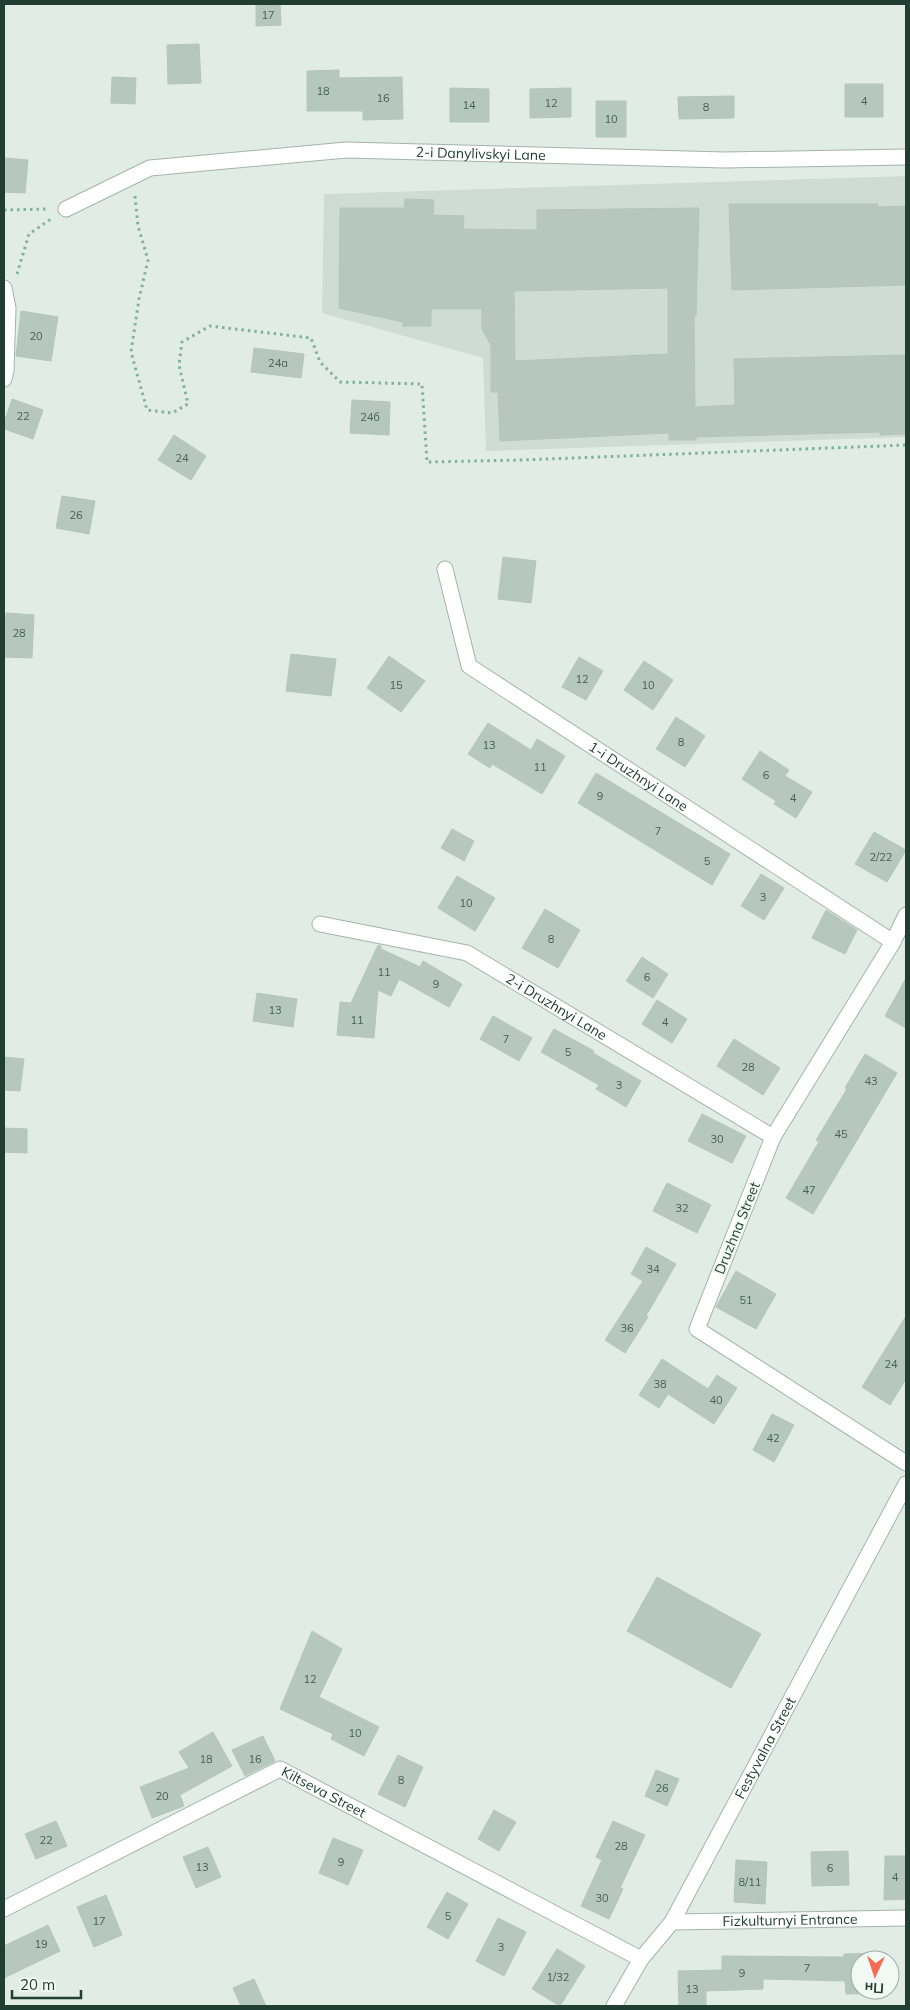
<svg xmlns="http://www.w3.org/2000/svg" width="910" height="2010" font-family="Mulish,sans-serif">
	<style>
		.built { fill: #cfdcd5 }
		.building { fill: #b6c7bf; stroke: #b3c6bc; fill-rule: evenodd }
		.lines { fill: none; stroke-linecap: round; stroke-linejoin: round }
		.minor-casing { stroke: #a3b4ad; stroke-width: 17 }
		.path { stroke: #80b19d; stroke-width: 3; stroke-dasharray: 2.5 4; stroke-linecap: butt }
		.minor { stroke: #fff; stroke-width: 15 }
		.labels { text-anchor: middle; dominant-baseline: central; stroke-width: 4; stroke-linejoin: round; paint-order: stroke }
		.number-label { font-size: 11px; fill: #466056 }
		.street-label { font-size: 14px; fill: #203e33; stroke: #f1f9f4 }
	</style>
	<rect width="100%" height="100%" fill="#e1ece6"/>
	<path class="built" d="M906 176V437L486 451 483 358 322 313 324 194Z"/>
	<path class="building" d="M256 4H280L281 25 256 26Z
		M199 44 201 83 168 84 167 45Z
		M339 70V78L402 77 403 119 363 120V111H307V71Z
		M112 77 136 78 135 104 111 103Z
		M845 84H883V117H845Z
		M450 88 489 89V122H450Z
		M571 88V117L530 118V89Z
		M734 96V118L679 119 678 97Z
		M596 101H626V137H596Z
		M4 158 28 160 25 193 4 192Z
		M405 199 434 200 433 215 464 216 463 229 537 230V210L699 208 696 316H694L695 407 735 405 734 359 906 355V434L880 435V432L696 437V440H669V433L500 441 498 392H491V345L482 329V309H431V326H403V322L339 308 340 208H404ZM668 288V354L515 361 514 291Z
		M729 204H878V207L906 206V285L732 290Z
		M21 311 58 317 51 361 16 356Z
		M254 348 304 354 301 378 251 372Z
		M12 399 43 410 33 439 4 429V423Z
		M352 400 390 402 389 435 350 433Z
		M174 435 206 456 191 480 158 460Z
		M62 496 95 501 89 534 56 528Z
		M503 557 536 561 531 603 498 599Z
		M6 613 34 615 32 658 4 657Z
		M291 654 336 659 331 696 286 691Z
		M389 656 425 681 401 712 367 688Z
		M579 657 603 671 586 700 562 687Z
		M644 661 673 680 653 710 624 690Z
		M676 717 705 736 685 767 656 749Z
		M488 723 531 750 537 739 565 756 542 794 492 764 490 768 468 754Z
		M760 751 789 770 785 776 812 792 796 818 774 804 776 801 742 779Z
		M596 773 730 854 712 885 578 803Z
		M452 829 474 841 464 861 441 848Z
		M874 832 906 850 887 882 855 864Z
		M761 874 784 888 764 920 741 906Z
		M457 876 495 898 475 931 438 908Z
		M545 909 580 930 558 968 522 948Z
		M826 910 857 930 845 954 812 938Z
		M378 945 381 946V949L420 967 423 961 462 984 449 1007 399 979 391 996 378 990 374 1038 337 1035 340 1002 351 1003Z
		M642 957 668 974 653 998 626 981Z
		M906 978V1028L885 1016Z
		M257 993 297 999 293 1027 253 1021Z
		M657 1000 687 1019 672 1043 642 1024Z
		M493 1016 532 1038 519 1061 480 1039Z
		M554 1029 594 1051 593 1053 641 1081 626 1107 596 1089 599 1085 541 1052Z
		M734 1039 780 1068 763 1095 717 1066Z
		M865 1054 897 1073 813 1214 786 1198 819 1142 816 1140 847 1089 845 1088Z
		M4 1057 24 1059 20 1091 4 1090Z
		M702 1114 746 1136 732 1163 688 1141Z
		M4 1128 27 1129V1153L4 1152Z
		M667 1183 711 1205 697 1233 653 1211Z
		M646 1247 676 1264 646 1316 648 1317 625 1353 605 1340 643 1281 631 1274Z
		M736 1271 776 1294 756 1329 716 1307Z
		M906 1316V1379L890 1405 862 1387Z
		M662 1359 708 1389 717 1375 737 1388 714 1424 668 1394 659 1408 639 1395Z
		M772 1414 794 1425 774 1462 753 1450Z
		M657 1577 761 1634 731 1688 627 1631Z
		M312 1631 342 1649 319 1697 379 1727 364 1756 331 1739 333 1734 280 1709Z
		M213 1732 232 1766 180 1795 184 1806 152 1818 140 1787 189 1768 179 1752Z
		M263 1736 275 1761 245 1776 232 1750Z
		M398 1755 423 1767 405 1807 378 1794Z
		M656 1770 679 1779 667 1806 645 1796Z
		M494 1810 516 1822 499 1851 478 1839Z
		M56 1821 67 1846 36 1859 25 1834Z
		M613 1821 645 1835 620 1888 623 1889 609 1919 581 1906 602 1860 596 1857Z
		M333 1838 363 1850 348 1885 319 1873Z
		M208 1847 221 1877 196 1888 183 1857Z
		M848 1851 849 1885 812 1886 811 1852Z
		M885 1856H906V1899L884 1900Z
		M736 1860 767 1862 765 1904 734 1902Z
		M447 1892 468 1904 448 1939 427 1927Z
		M106 1895 122 1935 94 1947 77 1907Z
		M498 1918 526 1932 504 1976 476 1961Z
		M48 1925 60 1951 4 1978V1946Z
		M557 1949 585 1966 560 2006 532 1989Z
		M883 1953V1960H860V1990H884V1993L846 1994 845 1981 763 1979V1989L706 1991V2006H679L678 1971 722 1970V1956L844 1957V1954Z
		M254 1979 266 2006H241L233 1988Z"/>
	<g class="lines">
		<defs>
			<g id="minor">
				<path id="s1" d="M66 209 150 168 346 150 725 160 906 157"/>
				<path d="M4 288 8 308 6 371 4 379"/>
				<path id="s2" d="M445 569 469 666 893 942"/>
				<path d="M906 915 893 942 773 1137 697 1329 906 1463"/>
				<path id="s3" d="M320 924 467 953 773 1137"/>
				<path id="s4" d="M4 1909 280 1769 641 1959"/>
				<path id="s5" d="M672 1922 906 1918"/>
				<path id="s6" d="M614 2006 641 1959 672 1922 906 1484"/>
			</g>
		</defs>
		<use href="#minor" class="minor-casing"/>
		<path class="path" d="M135 196 138 226 148 260 139 299 131 352 147 410 172 413 188 404 179 365 182 342 210 326 311 338 320 362 340 382 422 384 427 462 522 460 906 445
			M4 210 48 209
			M17 274 29 234 51 219"/>
		<use href="#minor" class="minor"/>
	</g>
	<g class="labels">
		<g class="number-label">
			<text x="268" y="15">17</text>
			<text x="323" y="91">18</text>
			<text x="383" y="98">16</text>
			<text x="864" y="101">4</text>
			<text x="551" y="103">12</text>
			<text x="469" y="105">14</text>
			<text x="706" y="107">8</text>
			<text x="611" y="119">10</text>
			<text x="36" y="336">20</text>
			<text x="278" y="363">24а</text>
			<text x="23" y="416">22</text>
			<text x="370" y="417">24б</text>
			<text x="182" y="458">24</text>
			<text x="76" y="515">26</text>
			<text x="19" y="633">28</text>
			<text x="582" y="679">12</text>
			<text x="396" y="685">15</text>
			<text x="648" y="685">10</text>
			<text x="681" y="742">8</text>
			<text x="489" y="745">13</text>
			<text x="540" y="767">11</text>
			<text x="766" y="775">6</text>
			<text x="600" y="796">9</text>
			<text x="793" y="798">4</text>
			<text x="658" y="831">7</text>
			<text x="881" y="857">2/22</text>
			<text x="707" y="861">5</text>
			<text x="763" y="897">3</text>
			<text x="466" y="903">10</text>
			<text x="551" y="939">8</text>
			<text x="384" y="972">11</text>
			<text x="647" y="977">6</text>
			<text x="436" y="984">9</text>
			<text x="275" y="1010">13</text>
			<text x="357" y="1020">11</text>
			<text x="665" y="1022">4</text>
			<text x="506" y="1039">7</text>
			<text x="568" y="1052">5</text>
			<text x="748" y="1067">28</text>
			<text x="871" y="1081">43</text>
			<text x="619" y="1085">3</text>
			<text x="841" y="1134">45</text>
			<text x="717" y="1139">30</text>
			<text x="809" y="1190">47</text>
			<text x="682" y="1208">32</text>
			<text x="653" y="1269">34</text>
			<text x="746" y="1300">51</text>
			<text x="627" y="1328">36</text>
			<text x="891" y="1364">24</text>
			<text x="660" y="1384">38</text>
			<text x="716" y="1400">40</text>
			<text x="773" y="1438">42</text>
			<text x="310" y="1679">12</text>
			<text x="355" y="1733">10</text>
			<text x="206" y="1759">18</text>
			<text x="255" y="1759">16</text>
			<text x="401" y="1780">8</text>
			<text x="662" y="1788">26</text>
			<text x="162" y="1796">20</text>
			<text x="46" y="1840">22</text>
			<text x="621" y="1846">28</text>
			<text x="341" y="1862">9</text>
			<text x="202" y="1867">13</text>
			<text x="830" y="1868">6</text>
			<text x="895" y="1877">4</text>
			<text x="750" y="1882">8/11</text>
			<text x="602" y="1898">30</text>
			<text x="448" y="1916">5</text>
			<text x="99" y="1921">17</text>
			<text x="41" y="1944">19</text>
			<text x="501" y="1947">3</text>
			<text x="807" y="1968">7</text>
			<text x="742" y="1973">9</text>
			<text x="558" y="1977">1/32</text>
			<text x="692" y="1989">13</text>
		</g>
		<g class="street-label">
			<text stroke="none"><textPath href="#s1" startOffset="425">2-i Danylivskyi Lane</textPath></text>
			<text stroke="none"><textPath href="#s2" startOffset="302">1-i Druzhnyi Lane</textPath></text>
			<text stroke="none"><textPath href="#s3" startOffset="254">2-i Druzhnyi Lane</textPath></text>
			<text transform="translate(737 1228) rotate(-68)">Druzhna Street</text>
			<text stroke="none"><textPath href="#s6" startOffset="300">Festyvalna Street</textPath></text>
			<text stroke="none"><textPath href="#s4" startOffset="359">Kiltseva Street</textPath></text>
			<text stroke="none"><textPath href="#s5" startOffset="118">Fizkulturnyi Entrance</textPath></text>
		</g>
	</g>
	<rect width="910" height="2010" fill="none" stroke="#203e33" stroke-width="10"/>
	<g transform="translate(875 1975) rotate(183)"><circle r="24" fill="#f1f9f4" stroke="#9daea7"/>
	<path d="M0-4L9 19L0 12L-9 19Z" fill="#f86c53"/>
	<text y="-8" font-size="14" font-weight="bold" text-anchor="middle" fill="#203e33">Пн</text>
	</g>
	<path d="M12 1990v8h69v-8" fill="none" stroke="#203e33" stroke-width="2.5"/>
	<text x="20" y="1990" font-size="15" fill="#203e33" stroke="#f1f9f4" stroke-width="4" paint-order="stroke">20 m</text>
</svg>
